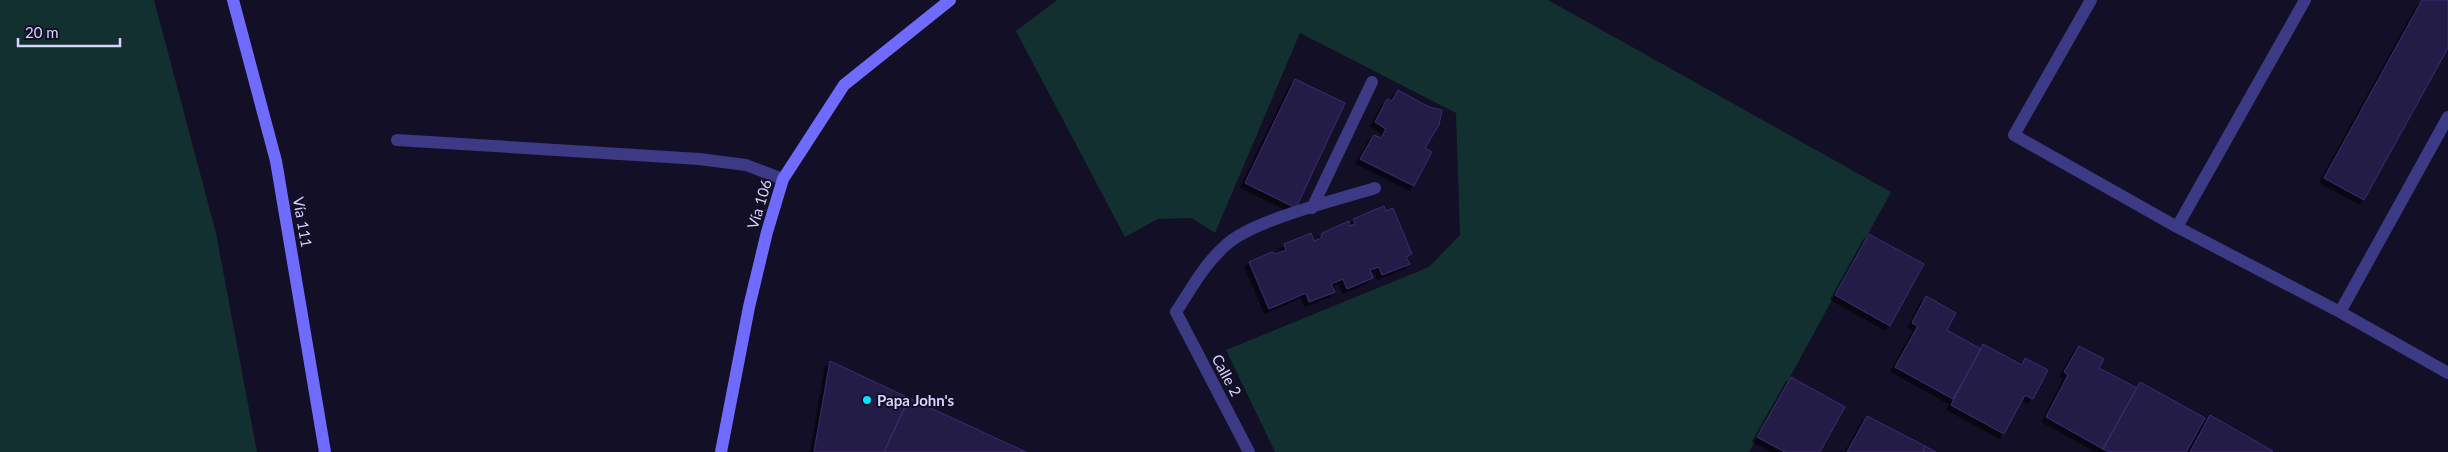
<svg xmlns="http://www.w3.org/2000/svg" width="2448" height="452" font-family="Lato,sans-serif">
	<style>
		.green { fill: #12302f }
		.building { fill: #241b47; stroke: #3b2d73; filter: url(#shadow) }
		.lines { fill: none; stroke-linecap: round; stroke-linejoin: round }
		.service { stroke: #3d3a85; stroke-width: 12 }
		.minor { stroke: #3d3a85; stroke-width: 12 }
		.secondary { stroke: #6f6bff; stroke-width: 12 }
		.poi-dot { fill: #00e5ff; stroke: #130f26; stroke-width: 2 }
		.labels { text-anchor: middle; dominant-baseline: central; stroke-width: 4; stroke-linejoin: round; paint-order: stroke }
		.street-label { font-size: 15px; fill: #d9d4ff; stroke: #130f26 }
		.poi-label { font-size: 15px; font-weight: bold; fill: #d9d4ff; stroke: #130f26; text-anchor: start }
	</style>
	<defs>
		<filter id="shadow"><feDropShadow dx="-4.5" dy="4.5" stdDeviation="0" flood-color="#0009"/></filter>
	</defs>
	<rect width="100%" height="100%" fill="#130f26"/>
	<path class="green" d="M0 0H154L216 233 257 452H0Z
		M1057 0H1548L1891 192 1749 452H1275L1226 350 1429 267 1460 235 1456 113 1300 33 1215 233 1192 218 1158 219 1125 237 1016 31Z"/>
	<path class="building" d="M2422 0H2448V48L2364 200 2324 178Z
		M1295 79 1345 103 1296 208 1245 183Z
		M1398 90 1429 107 1442 110 1439 125 1425 148 1432 152 1414 186 1360 159 1374 135 1381 138 1386 129 1375 122 1387 99 1392 101Z
		M1384 206 1386 211 1393 208 1412 254 1406 257 1410 264 1382 275 1379 267 1370 270 1373 278 1347 289 1343 279 1331 284 1335 292 1309 302 1306 293 1269 309 1249 262 1272 252 1276 254 1286 250 1284 244 1311 233 1314 241 1321 238 1322 233 1349 221 1350 226 1355 224 1353 219Z
		M1869 234 1924 264 1890 326 1835 295Z
		M1926 296 1956 313 1947 330 1981 349 1953 399 1895 367 1918 326 1912 323Z
		M1983 344 2022 365 2025 358 2048 370 2033 399 2025 395 2004 434 1951 405Z
		M2079 346 2104 359 2099 368 2137 388 2103 449 2046 417 2068 375 2064 372Z
		M830 361 909 398 884 452H814Z
		M1791 377 1845 407 1820 452H1785L1757 437Z
		M2140 382 2205 418 2186 452H2110L2103 449Z
		M909 398 1026 452H884Z
		M2210 415 2273 451 2272 452H2190Z
		M1867 416 1925 446 1923 452H1847Z
		M1925 446 1936 452H1923Z"/>
	<g class="lines">
		<path class="service" d="M2091 0 2014 135 2177 227 2340 312 2448 373
			M397 140 699 159 746 165 783 179
			M1312 208 1372 82
			M2177 227 2305 0
			M1176 312C1191 289 1205 263 1226 245 1253 220 1337 200 1375 188
			M2340 312 2448 117"/>
		<path class="minor" d="M1176 312 1249 452"/>
		<path class="secondary" d="M233 0 276 161 325 452
			M721 452 749 307 767 232 783 179 844 85 950 0"/>
	</g>
	<circle class="poi-dot" cx="867" cy="400" r="5"/>
	<g class="labels">
		<g class="street-label">
			<text transform="translate(759 204) rotate(-73)">Vía 106</text>
			<text transform="translate(303 222) rotate(80)">Vía 111</text>
			<text transform="translate(1227 375) rotate(62)">Calle 2</text>
		</g>
		<g class="poi-label">
			<text x="877" y="400">Papa John's</text>
		</g>
	</g>
	<path d="M18 38v8h102v-8" fill="none" stroke="#d9d4ff" stroke-width="2.5"/>
	<text x="25" y="38" font-size="15" fill="#d9d4ff" stroke="#130f26" stroke-width="4" paint-order="stroke">20 m</text>
</svg>
